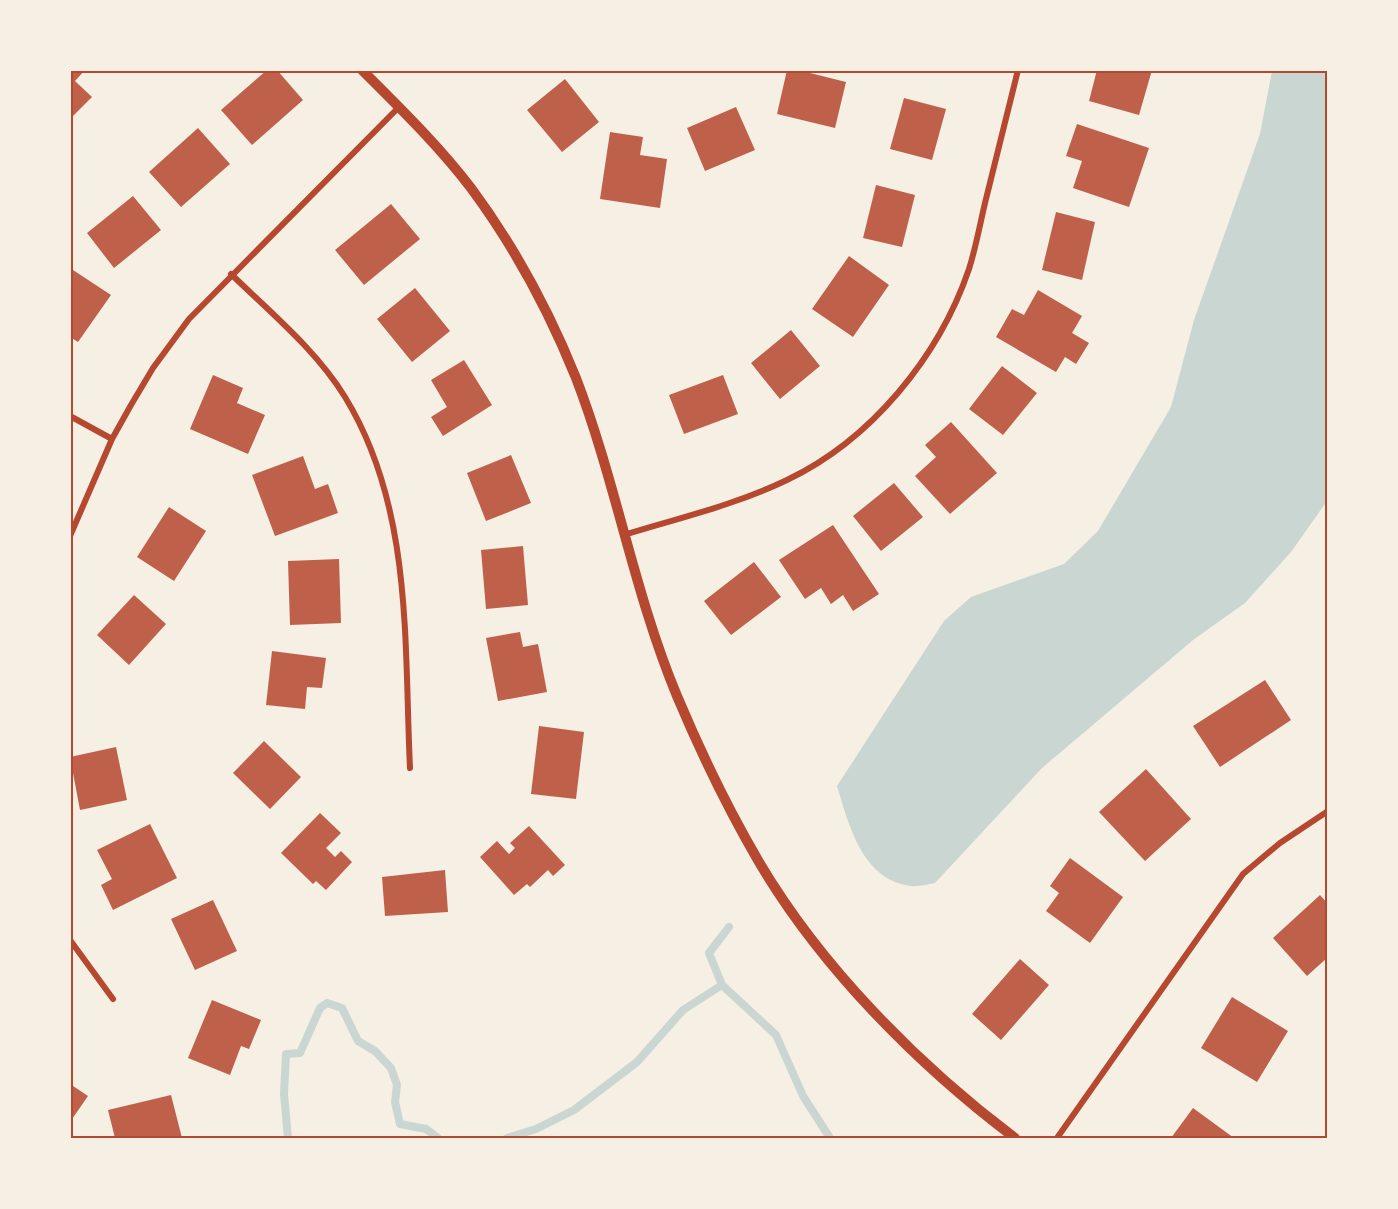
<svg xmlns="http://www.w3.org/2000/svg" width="1398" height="1209" font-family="'Noto Serif',serif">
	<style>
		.water { fill: #c9d6d2 }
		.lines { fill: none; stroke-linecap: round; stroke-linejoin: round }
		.stream { stroke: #c9d6d2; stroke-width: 8 }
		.building { fill: #bf614a }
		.minor { stroke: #b5482f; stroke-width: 6 }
		.tertiary { stroke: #b5482f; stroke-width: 10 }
		.neatline { fill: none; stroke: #b5482f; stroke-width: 2 }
	</style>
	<rect width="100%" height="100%" fill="#f6efe4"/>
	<path class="water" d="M1272 71H1327V501L1291 552 1245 603 1193 640 1042 768 935 883C928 884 918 887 911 886 862 880 849 825 837 786L944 621 971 597 1064 564 1098 531 1171 407 1194 320 1260 134Z"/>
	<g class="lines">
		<path class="stream" d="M722 985 776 1035 803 1096 830 1138
			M288 1138 284 1094 286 1054 300 1053 320 1008 327 1003 342 1008 358 1041 375 1051 391 1068 397 1085 395 1102 400 1124 426 1129 438 1138
			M507 1138 536 1129 574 1110 637 1062 683 1010 722 985 709 953 729 927"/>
	</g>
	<path class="building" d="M70 70H85L75 81 92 97 70 119Z
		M267 70H277L303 100 252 145 221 110Z
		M787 70H798L846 82 835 128 777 114Z
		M1097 70H1152L1139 115 1089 101Z
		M565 79 599 122 562 152 527 110Z
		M904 98 946 109 932 160 890 149Z
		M736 107 755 150 705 171 687 128Z
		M1077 124 1149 148 1129 207 1073 188 1082 161 1066 156Z
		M198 128 230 164 181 207 149 172Z
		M610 132 643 137 640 155 667 159 660 208 600 199Z
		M876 185 915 195 902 247 863 238Z
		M133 196 161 230 114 268 87 233Z
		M391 204 420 239 364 285 335 250Z
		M1056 212 1095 222 1082 280 1042 270Z
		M849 256 889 285 853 337 812 309Z
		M73 270 111 295 78 342 70 337V274Z
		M415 288 450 331 412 362 377 319Z
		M1038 290 1082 316 1072 333 1089 343 1076 364 1065 357 1056 372 996 337 1012 309 1024 315Z
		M791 330 820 366 780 399 751 363Z
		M464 360 492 405 443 436 431 417 447 407 431 380Z
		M1002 366 1037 393 1003 435 969 409Z
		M213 375 243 388 237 403 265 415 248 454 190 429Z
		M723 375 738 414 684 434 669 395Z
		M951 422 997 473 950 514 915 476 936 457 925 445Z
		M511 455 531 503 486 521 467 473Z
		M303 456 315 489 328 484 338 513 275 536 252 475Z
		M894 483 923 517 881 551 853 516Z
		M169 507 206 531 174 581 137 557Z
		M833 525 879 594 853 611 843 595 831 604 821 588 805 599 779 560Z
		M523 546 528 605 486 609 481 550Z
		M339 559 341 623 290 625 288 561Z
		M754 562 781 597 731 635 704 601Z
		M134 595 166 624 129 665 97 635Z
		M520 632 523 647 538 644 547 692 498 701 486 638Z
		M272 651 326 658 322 688 307 687 305 709 266 705Z
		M1265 680 1291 720 1220 767 1193 726Z
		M539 726 584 732 576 799 531 794Z
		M264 741 301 777 270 809 233 773Z
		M116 747 127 800 80 810 70 757Z
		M1146 769 1191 819 1145 861 1099 812Z
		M320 813 341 833 326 848 335 857 341 851 352 862 326 890 316 881 313 884 281 853Z
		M150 824 177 878 113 910 101 885 112 879 97 850Z
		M529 826 565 865 553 876 548 870 530 887 527 884 514 895 480 857 497 841 509 854 515 848 510 843Z
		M1070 858 1123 897 1090 943 1046 911 1059 893 1050 886Z
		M445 870 448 912 385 916 382 877Z
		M1320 895 1328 904V957L1307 976 1273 938Z
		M213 900 237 951 195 970 171 919Z
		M1020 959 1049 985 1001 1040 972 1014Z
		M1232 997 1288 1031 1257 1082 1201 1048Z
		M212 1000 261 1020 249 1049 241 1046 230 1075 188 1058Z
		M70 1084 88 1096 70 1122Z
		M171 1095 182 1138H115L108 1110Z
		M1193 1108 1234 1138H1171Z"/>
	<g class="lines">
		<path class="minor" d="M231 274C271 313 316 350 345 397 413 508 404 643 410 768
			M70 416 112 439
			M624 535C679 518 735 505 787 480 871 440 939 357 969 269 976 247 980 224 985 203 996 159 1007 115 1018 70
			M70 536 112 439 131 405 153 368 189 319 399 107
			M70 940 113 999
			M1057 1138 1243 874 1280 843 1328 811"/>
		<path class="tertiary" d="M362 70C400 108 439 146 471 188 514 246 549 311 576 378 616 482 634 593 677 696 701 753 728 809 759 862 821 967 918 1065 1015 1138"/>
	</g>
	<rect width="1398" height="1209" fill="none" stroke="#f6efe4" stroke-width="144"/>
	<rect x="72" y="72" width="1254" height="1065" class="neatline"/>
</svg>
